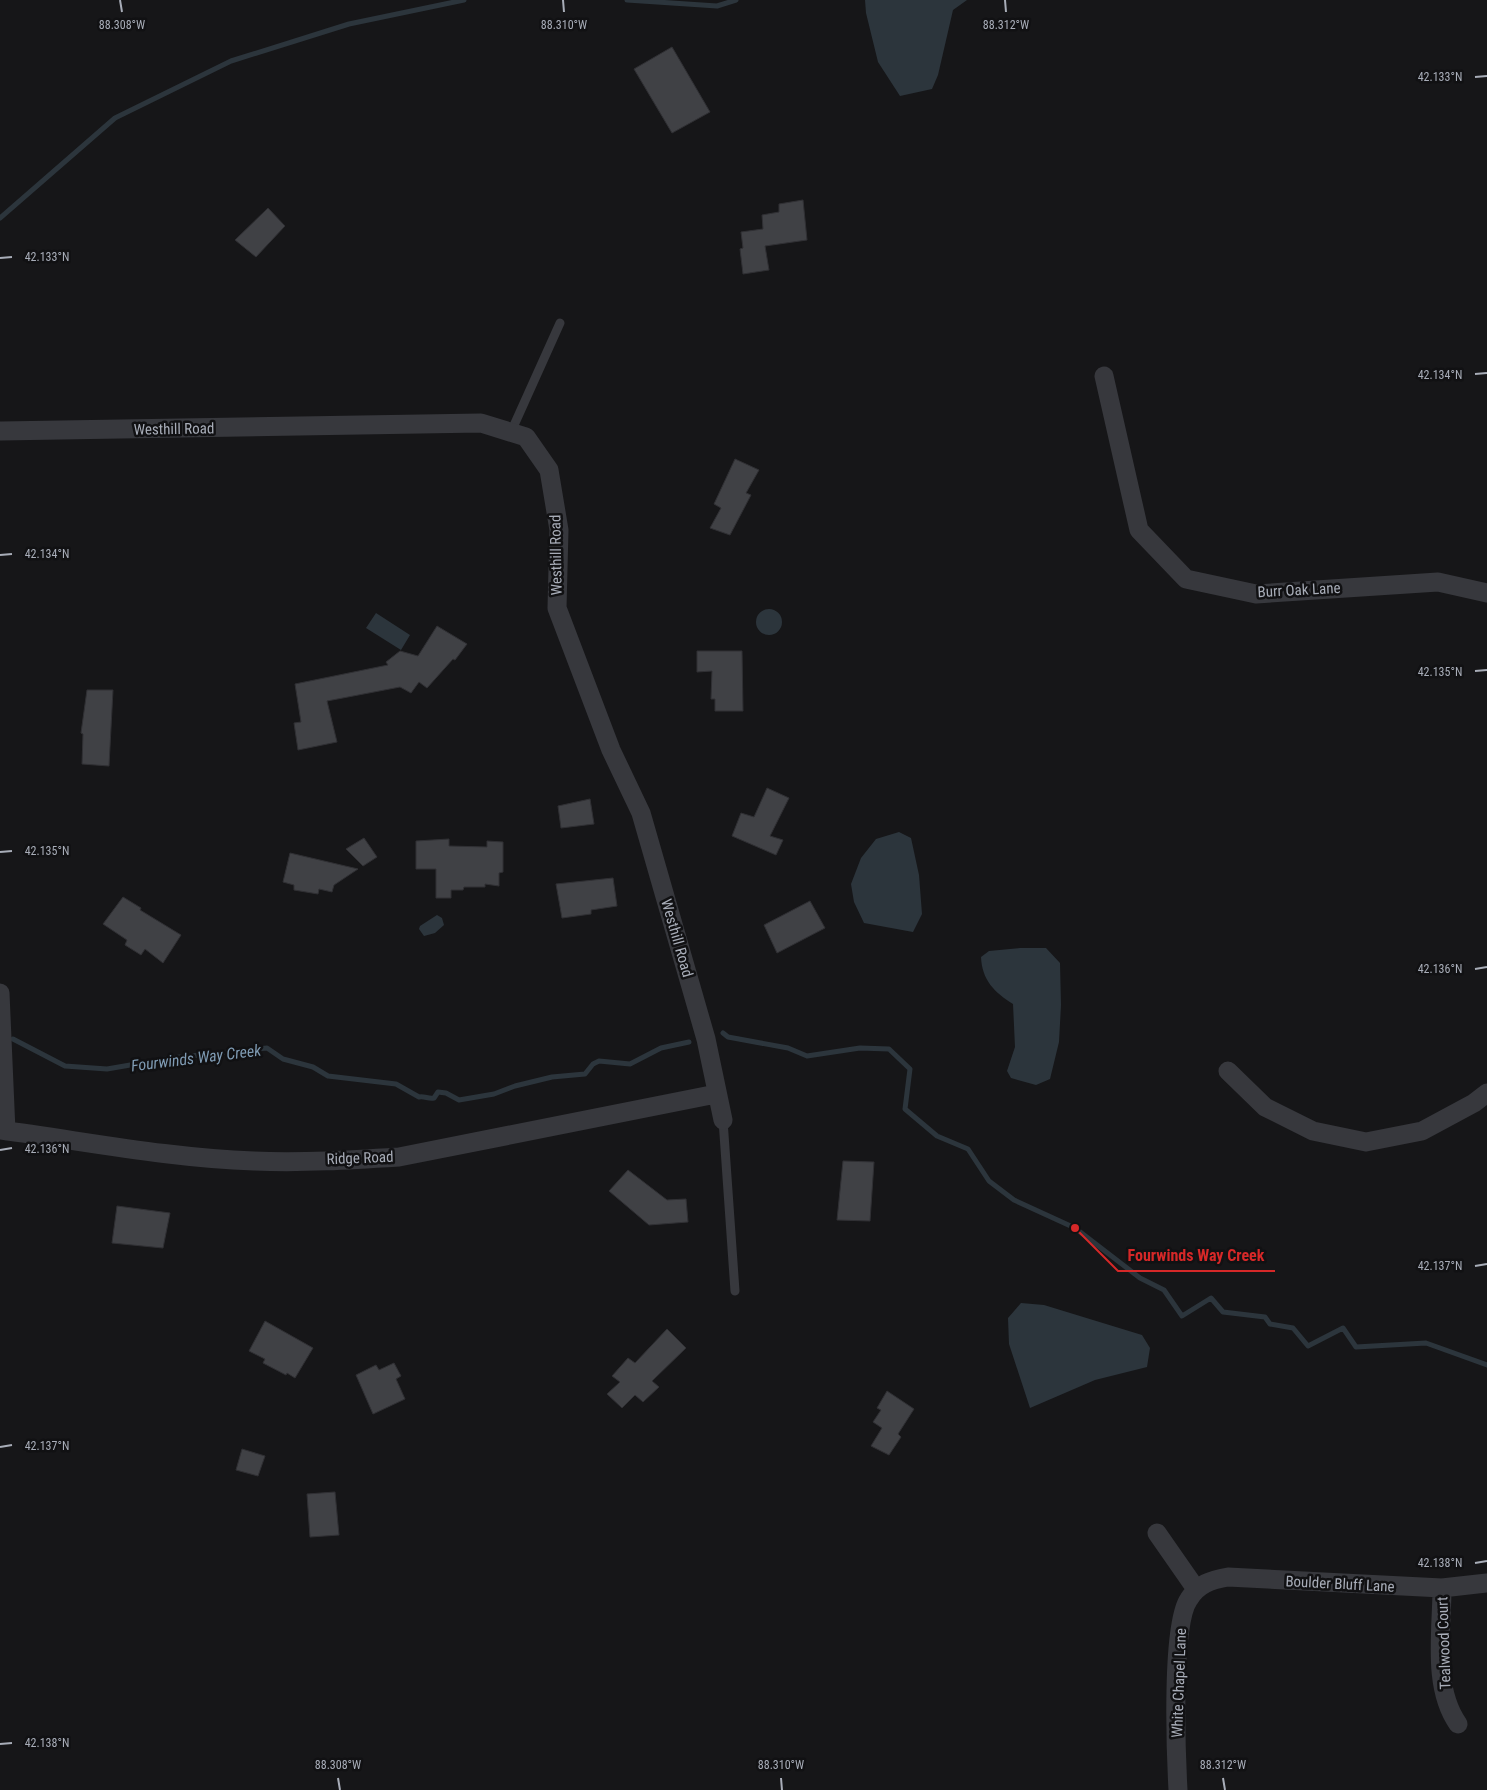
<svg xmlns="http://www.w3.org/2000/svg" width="1487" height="1790" font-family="'Roboto Condensed',sans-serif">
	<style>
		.water { fill: #2c353c }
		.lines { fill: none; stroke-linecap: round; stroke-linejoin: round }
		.stream { stroke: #2c353c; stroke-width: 5 }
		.building { fill: #404145; stroke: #303034 }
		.service { stroke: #37383d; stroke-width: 9 }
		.minor { stroke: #37383d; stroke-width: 19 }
		.ticks { fill: none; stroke: #a8adb8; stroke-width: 2 }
		.labels { text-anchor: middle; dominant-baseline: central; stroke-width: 5; stroke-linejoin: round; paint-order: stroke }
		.street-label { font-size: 15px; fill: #a8adb8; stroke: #111113 }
		.water-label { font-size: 16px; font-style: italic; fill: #7f9bb3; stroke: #111113 }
		.ticks-label { font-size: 12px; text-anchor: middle; fill: #a8adb8; stroke: #111113; stroke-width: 5; stroke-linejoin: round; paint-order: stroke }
		.leader { fill: none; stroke: #d62828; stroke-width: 2 }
		.callout-dot { fill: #d62828; stroke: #111113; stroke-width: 2 }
		.callout-label { font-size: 16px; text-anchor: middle; font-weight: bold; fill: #d62828; stroke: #111113; stroke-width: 5; stroke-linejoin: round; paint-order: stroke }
	</style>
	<rect width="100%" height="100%" fill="#161618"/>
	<path class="water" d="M865 0H967L953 10 938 75 932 89 900 96 878 62 866 13Z
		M756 622a13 13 0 1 1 26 0a13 13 0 1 1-26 0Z
		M376 613 410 635 401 650 366 628Z
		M899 832 911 838 919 875 922 914 913 932 864 923 854 902 851 884 861 858 876 839Z
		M437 915 442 918 444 925 435 933 424 936 419 929 420 926Z
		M1020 948H1046L1060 963 1061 1005 1059 1042 1050 1079 1036 1085 1011 1078 1007 1071 1015 1047 1013 1004C994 992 982 980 981 957L989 951Z
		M1021 1303 1044 1305 1142 1335 1150 1348 1147 1367 1095 1380 1030 1408 1009 1344 1008 1318Z"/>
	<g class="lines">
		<path class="stream" d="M627 0 717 6 736 0
			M0 218 115 118 231 61 349 24 464 0
			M723 1033 728 1037 788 1048 807 1056 860 1048 889 1049 910 1069 905 1109 937 1136 968 1149 989 1181 1014 1200 1075 1228 1140 1278 1164 1290 1182 1316 1211 1298 1223 1312 1265 1317 1270 1324 1293 1328 1308 1346 1343 1328 1356 1347 1426 1343 1487 1365
			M13 1039 65 1066 107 1069 171 1058 267 1048 283 1059 313 1067 328 1076 396 1084 419 1097C425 1096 428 1099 434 1098L438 1092 446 1093 459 1100 494 1094 515 1086 552 1077 585 1074 593 1064 599 1061 630 1064 661 1048 689 1042"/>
	</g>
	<path class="building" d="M672 47 710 112 672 133 634 69Z
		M803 200 807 240 765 246 769 270 743 274 740 249 743 248 741 232 763 229 762 215 779 212V204Z
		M268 208 285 226 256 257 235 240Z
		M735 459 759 470 746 493 751 495 730 535 710 528 721 508 714 504Z
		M437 626 467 644 455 660 453 659 427 688 419 682 411 693 400 687 327 701 337 742 298 750 294 723 301 722 295 684 388 665 386 662 400 651 418 656Z
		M697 651H742L743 711H715V699H711L712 671 697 672Z
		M87 690H113L109 766 82 764 83 734 81 733Z
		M767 788 789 798 770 836 783 840 776 855 732 836 741 813 754 817Z
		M590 799 594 824 561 828 558 806Z
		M364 838 377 857 363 866 346 849Z
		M449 839V846L487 847V841L503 842V872L499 873V886L485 884V887H464L463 890H451V898H436V869H416V841Z
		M290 853 358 869 334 885 332 892 319 889 318 894 294 890V885L283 882Z
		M613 878 617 906 591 910V914L562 918 556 884Z
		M123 897 141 908 140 910 181 935 163 963 145 949 141 955 125 945 127 940 103 924Z
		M810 901 825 928 777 953 764 925Z
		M843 1161 874 1162 870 1221 837 1220Z
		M628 1170 667 1200 686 1199 688 1222 649 1225 609 1191Z
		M117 1206 170 1213 163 1248 112 1243Z
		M265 1321 313 1348 295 1378 287 1373 286 1375 263 1363 265 1359 249 1351Z
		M667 1329 686 1348 652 1381 659 1387 643 1402 635 1395 622 1408 607 1394 620 1382 612 1376 628 1358 635 1363Z
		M394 1363 401 1376 396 1379 405 1399 373 1414 356 1375 376 1365 379 1370Z
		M887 1391 914 1409 898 1434 901 1437 889 1455 871 1446 882 1428 873 1422 881 1410 877 1408Z
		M242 1449 265 1456 258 1476 236 1470Z
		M335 1492 339 1535 310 1537 307 1494Z"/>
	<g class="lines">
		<path class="service" d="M511 432 560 323
			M723 1120 735 1291"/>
		<path class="minor" d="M1104 376 1139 530 1186 579 1256 594 1438 582 1487 593
			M1 431 481 423 526 437 549 470 559 530 557 608 611 750 641 813 706 1039 723 1120
			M0 993 6 1131
			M1228 1071 1265 1107 1313 1131 1366 1142 1422 1131 1474 1103 1487 1093
			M0 1130C84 1141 169 1158 254 1161 302 1163 351 1160 399 1157L716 1094
			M1157 1533 1196 1589
			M1442 1588C1442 1631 1432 1687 1458 1724
			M1178 1790C1176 1754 1171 1624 1189 1599 1198 1584 1211 1580 1228 1577L1442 1588 1487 1583"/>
	</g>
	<path class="ticks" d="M120 0 122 12M563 0 564 12M1005 0 1006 12M1475 77 1487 76M0 258 12 257M1475 374 1487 373M0 555 12 554M1475 671 1487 670M0 852 12 851M1475 969 1487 967M0 1150 12 1148M1475 1266 1487 1264M0 1447 12 1445M1475 1563 1487 1561M0 1744 12 1743M338 1778 340 1790M781 1778 782 1790M1223 1778 1225 1790"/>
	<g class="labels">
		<g class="street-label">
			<text transform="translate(174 429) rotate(-1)">Westhill Road</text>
			<text transform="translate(556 555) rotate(-91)">Westhill Road</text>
			<text transform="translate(1299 590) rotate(-3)">Burr Oak Lane</text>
			<text transform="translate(677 938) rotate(74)">Westhill Road</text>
			<text transform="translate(360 1158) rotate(-2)">Ridge Road</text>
			<text transform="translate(1340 1584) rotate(3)">Boulder Bluff Lane</text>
			<text transform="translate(1444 1643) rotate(-92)">Tealwood Court</text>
			<text transform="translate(1179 1683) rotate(-88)">White Chapel Lane</text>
		</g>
		<g class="water-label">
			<text transform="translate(196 1058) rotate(-7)">Fourwinds Way Creek</text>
		</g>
	</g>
	<g class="ticks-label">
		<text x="122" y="29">88.308°W</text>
		<text x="564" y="29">88.310°W</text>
		<text x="1006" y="29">88.312°W</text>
		<text x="1440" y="81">42.133°N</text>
		<text x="47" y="261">42.133°N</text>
		<text x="1440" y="379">42.134°N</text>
		<text x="47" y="558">42.134°N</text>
		<text x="1440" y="676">42.135°N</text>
		<text x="47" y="855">42.135°N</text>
		<text x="1440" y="973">42.136°N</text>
		<text x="47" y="1153">42.136°N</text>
		<text x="1440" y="1270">42.137°N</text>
		<text x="47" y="1450">42.137°N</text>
		<text x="1440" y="1567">42.138°N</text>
		<text x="47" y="1747">42.138°N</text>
		<text x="338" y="1769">88.308°W</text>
		<text x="781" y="1769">88.310°W</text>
		<text x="1223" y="1769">88.312°W</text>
	</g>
	<path class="leader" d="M1075 1228L1118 1271H1275"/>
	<circle class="callout-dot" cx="1075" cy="1228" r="5"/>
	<g class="callout-label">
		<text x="1196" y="1261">Fourwinds Way Creek</text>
	</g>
</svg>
